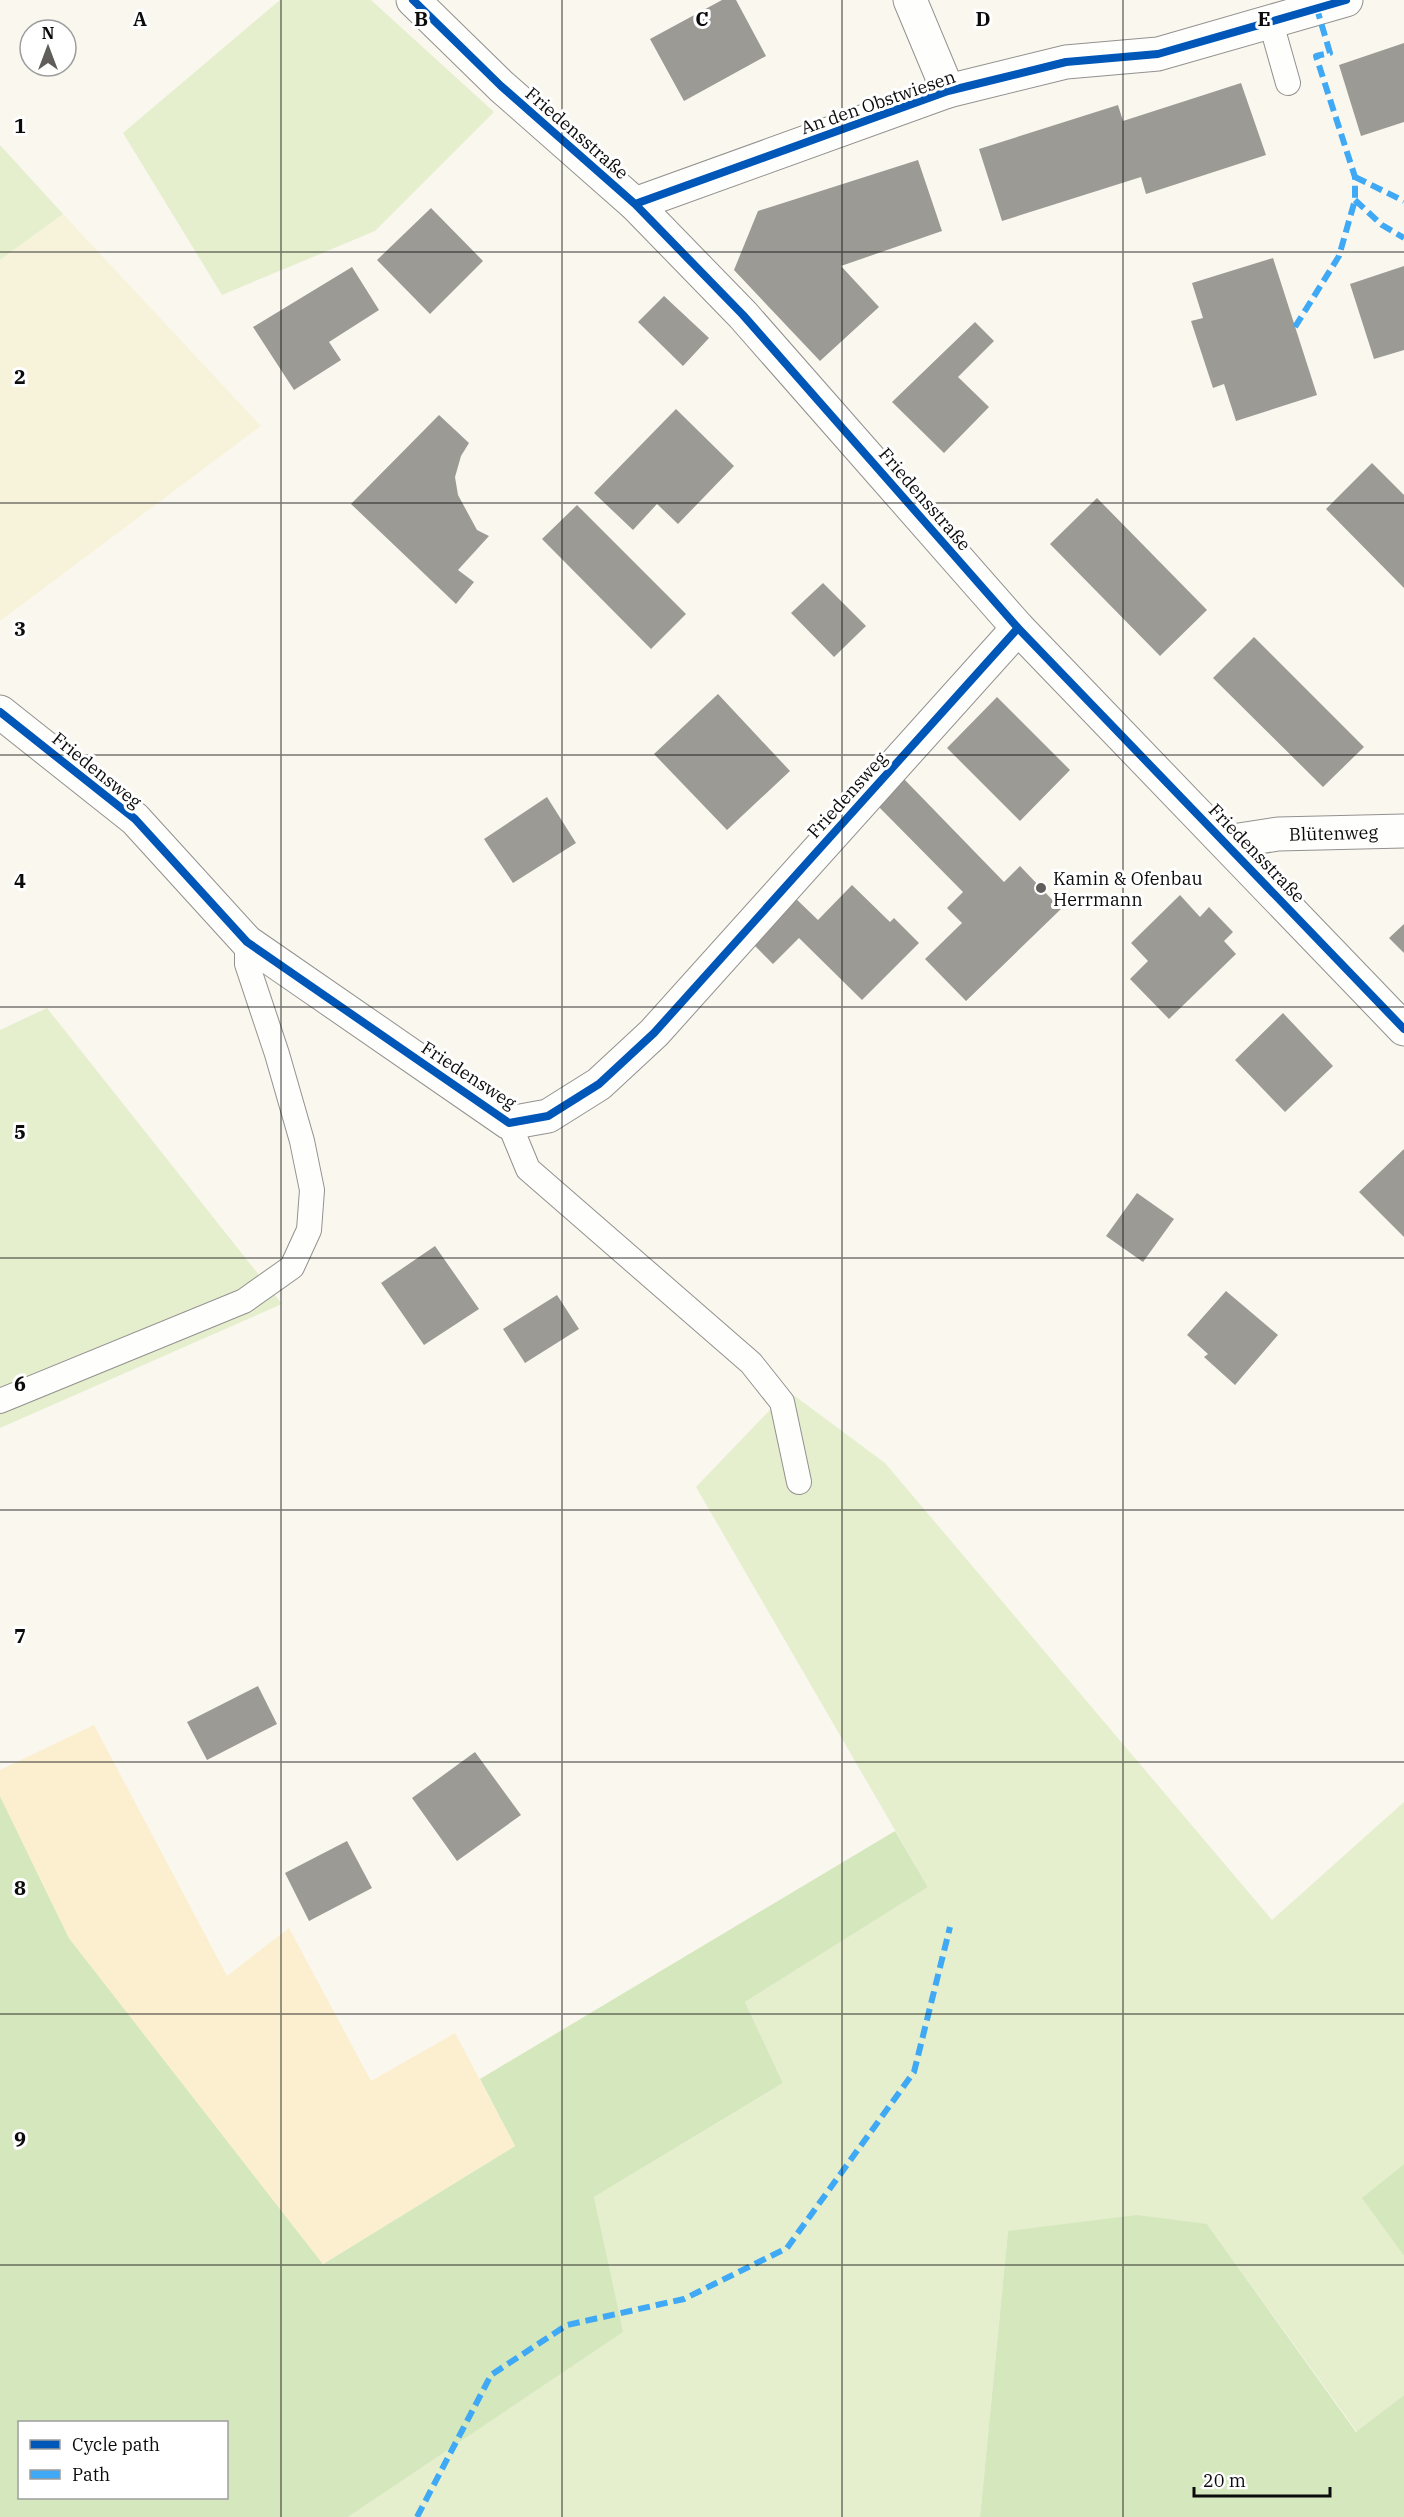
<svg xmlns="http://www.w3.org/2000/svg" width="1404" height="2517" font-family="'IBM Plex Serif',serif">
	<style>
		.farmland { fill: #f7f3db }
		.green { fill: #e5efce }
		.forest { fill: #d5e7bc; fill-rule: evenodd }
		.sand { fill: #fbefcf }
		.building { fill: #9c9a95 }
		.lines { fill: none; stroke-linecap: round; stroke-linejoin: round }
		.service-casing { stroke: #93918e; stroke-width: 26 }
		.minor-casing { stroke: #93918e; stroke-width: 35 }
		.service { stroke: #fefefd; stroke-width: 24 }
		.minor { stroke: #fefefd; stroke-width: 33 }
		.quiet { stroke: #3fa9f5; stroke-width: 6; stroke-dasharray: 12 6; stroke-linecap: butt }
		.cycleway-casing { stroke: #fff; stroke-width: 11 }
		.cycleway { stroke: #0057b8; stroke-width: 8 }
		.grid { fill: none; stroke: #0b0b0b; stroke-width: 1.5; stroke-opacity: 0.55 }
		.poi-dot { fill: #5f5e5b; stroke: #fff; stroke-width: 2 }
		.labels { text-anchor: middle; dominant-baseline: central; stroke-width: 6; stroke-linejoin: round; paint-order: stroke }
		.street-label { font-size: 18px; fill: #0b0b0b; stroke: #fff }
		.poi-label { font-size: 18px; fill: #0b0b0b; stroke: #fff; text-anchor: start }
		.grid-label { font-size: 20px; text-anchor: middle; font-weight: bold; fill: #0b0b0b; stroke: #fff; stroke-width: 6; stroke-linejoin: round; paint-order: stroke }
	</style>
	<rect width="100%" height="100%" fill="#faf7ef"/>
	<path class="farmland" d="M63 214 261 426 0 621V260Z"/>
	<path class="green" d="M280 0H371L494 112 375 231 222 295 123 133Z
		M0 145 63 214 0 260Z
		M47 1008 282 1304 0 1428V1030Z
		M788 1391 885 1463 1272 1920 1404 1802V2164L1363 2198 1404 2256V2395L1357 2432 1207 2224 1008 2231 980 2517H348L622 2332 594 2197 783 2083 745 2002 928 1887 696 1487Z"/>
	<path class="forest" d="M0 1796 69 1938 323 2264 515 2146 480 2079 895 1831 928 1887 745 2002 783 2083 594 2197 623 2332 348 2517H0ZM20 2422H226V2498H20Z
		M1404 2164V2256L1362 2198Z
		M1137 2215 1207 2224 1356 2432 1404 2395V2517H980L1008 2231Z"/>
	<path class="sand" d="M94 1725 227 1976 289 1928 371 2081 455 2033 515 2146 323 2264 69 1938 0 1796V1770Z"/>
	<path class="building" d="M722 0H736L766 56 684 101 650 39Z
		M1404 43V122L1361 136 1339 65Z
		M1241 83 1266 155 1146 194 1141 177 1002 221 979 149 1118 105 1123 121Z
		M918 160 942 231 841 266 879 307 820 361 734 270 758 211Z
		M431 208 483 261 430 314 377 260Z
		M1273 258 1317 395 1236 421 1224 384 1213 388 1191 321 1203 318 1192 283Z
		M1404 266V350L1374 359 1350 284Z
		M352 267 379 310 329 342 341 360 294 390 253 327Z
		M664 296 709 338 683 366 638 322Z
		M975 322 994 341 958 377 989 407 944 453 892 402Z
		M676 409 734 466 678 524 657 504 633 530 594 493Z
		M439 415 469 443 461 456 455 477 458 495 477 530 489 536 458 570 474 582 456 604 351 504Z
		M1372 463 1404 495V588L1326 509Z
		M1097 498 1207 610 1160 656 1050 544Z
		M577 505 686 614 651 649 542 539Z
		M823 583 866 626 834 657 791 613Z
		M1254 637 1364 747 1323 787 1213 678Z
		M718 694 790 771 727 830 654 754Z
		M997 697 1070 770 1020 821 947 748Z
		M903 778 1004 882 1020 866 1061 909 966 1001 925 959 962 923 947 908 963 892 876 804Z
		M547 797 576 843 513 883 484 839Z
		M852 885 890 922 894 918 919 943 862 1000 799 938 773 964 747 938 791 894 818 920Z
		M1180 895 1200 917 1209 907 1233 932 1224 941 1236 954 1169 1019 1130 979 1148 961 1131 943Z
		M1404 924V953L1389 938Z
		M1283 1013 1333 1066 1285 1112 1235 1060Z
		M1404 1149V1237L1359 1192Z
		M1137 1193 1174 1219 1143 1262 1106 1236Z
		M435 1246 479 1309 424 1345 381 1283Z
		M1226 1291 1278 1335 1235 1385 1204 1357 1208 1354 1187 1335Z
		M557 1295 579 1329 525 1363 503 1329Z
		M258 1686 277 1724 207 1760 187 1722Z
		M475 1752 521 1815 457 1861 412 1798Z
		M347 1841 372 1888 309 1921 285 1873Z"/>
	<g class="lines">
		<defs>
			<path id="service" d="M1271 23 1288 83
				M509 1123 528 1169 751 1363 782 1402 799 1482
				M0 1401 244 1301 292 1267 309 1230 312 1190 302 1141 277 1054 247 964V942"/>
			<g id="minor">
				<path d="M413 0 501 86 635 204 743 315 1018 628 1404 1029"/>
				<path d="M910 0 948 91"/>
				<path d="M635 204 948 91 1066 62 1158 54 1346 0"/>
				<path d="M0 712 135 819 247 942 509 1123 548 1116 599 1084 654 1033 1018 628"/>
				<path id="s1" d="M1226 842 1278 834 1404 831"/>
			</g>
		</defs>
		<use href="#service" class="service-casing"/>
		<use href="#minor" class="minor-casing"/>
		<use href="#service" class="service"/>
		<use href="#minor" class="minor"/>
		<path class="quiet" d="M1355 177 1404 201
			M1355 200 1382 225 1404 238
			M1295 327 1339 256 1355 200V177L1316 56 1330 53 1317 9
			M417 2517 491 2375 567 2325 684 2299 787 2248 914 2072 950 1927"/>
		<defs>
			<path id="cycleway" d="M413 0 501 86 635 204 743 315 1018 628 1404 1029
				M635 204 948 91 1066 62 1158 54 1346 0
				M0 712 135 819 247 942 509 1123 548 1116 599 1084 654 1033 1018 628"/>
		</defs>
		<use href="#cycleway" class="cycleway-casing"/>
		<use href="#cycleway" class="cycleway"/>
	</g>
	<path class="grid" d="M281 0V2517M562 0V2517M842 0V2517M1123 0V2517M0 252H1404M0 503H1404M0 755H1404M0 1007H1404M0 1258H1404M0 1510H1404M0 1762H1404M0 2014H1404M0 2265H1404"/>
	<circle class="poi-dot" cx="1041" cy="888" r="6"/>
	<g class="labels">
		<g class="street-label">
			<text transform="translate(878 102) rotate(-19)">An den Obstwiesen</text>
			<text transform="translate(577 133) rotate(41)">Friedensstraße</text>
			<text transform="translate(925 499) rotate(49)">Friedensstraße</text>
			<text transform="translate(97 770) rotate(39)">Friedensweg</text>
			<text transform="translate(847 795) rotate(-48)">Friedensweg</text>
			<text stroke="none"><textPath href="#s1" startOffset="108">Blütenweg</textPath></text>
			<text transform="translate(1257 853) rotate(46)">Friedensstraße</text>
			<text transform="translate(469 1075) rotate(33)">Friedensweg</text>
		</g>
		<g class="poi-label">
			<text x="1053" y="878">Kamin &amp; Ofenbau<tspan x="1053" dy="21">Herrmann</tspan></text>
		</g>
	</g>
	<g class="grid-label">
		<text x="140" y="26">A</text>
		<text x="421" y="26">B</text>
		<text x="702" y="26">C</text>
		<text x="983" y="26">D</text>
		<text x="1264" y="26">E</text>
		<text x="20" y="133">1</text>
		<text x="20" y="384">2</text>
		<text x="20" y="636">3</text>
		<text x="20" y="888">4</text>
		<text x="20" y="1139">5</text>
		<text x="20" y="1391">6</text>
		<text x="20" y="1643">7</text>
		<text x="20" y="1895">8</text>
		<text x="20" y="2146">9</text>
	</g>
	<rect x="18" y="2421" width="210" height="78" fill="#ffffff" stroke="#9d9d9d" stroke-width="1.5"/>
	<rect x="30" y="2440" width="30" height="9" fill="#0057b8" stroke="#9d9d9d" stroke-width="1.5"/>
	<text x="72" y="2451" font-size="18" fill="#0b0b0b">Cycle path</text>
	<rect x="30" y="2470" width="30" height="9" fill="#3fa9f5" stroke="#9d9d9d" stroke-width="1.5"/>
	<text x="72" y="2481" font-size="18" fill="#0b0b0b">Path</text>
	<g transform="translate(48 48)"><circle r="28" fill="#ffffff" stroke="#9d9d9d" stroke-width="1.5"/>
	<path d="M0-4.5L10 22L0 15L-10 22Z" fill="#5f5e5b"/>
	<text y="-9" font-size="16" font-weight="bold" text-anchor="middle" fill="#0b0b0b">N</text>
	</g>
	<path d="M1194 2487v9h136v-9" fill="none" stroke="#0b0b0b" stroke-width="3"/>
	<text x="1203" y="2487" font-size="18" fill="#0b0b0b" stroke="#ffffff" stroke-width="4.5" paint-order="stroke">20 m</text>
</svg>
